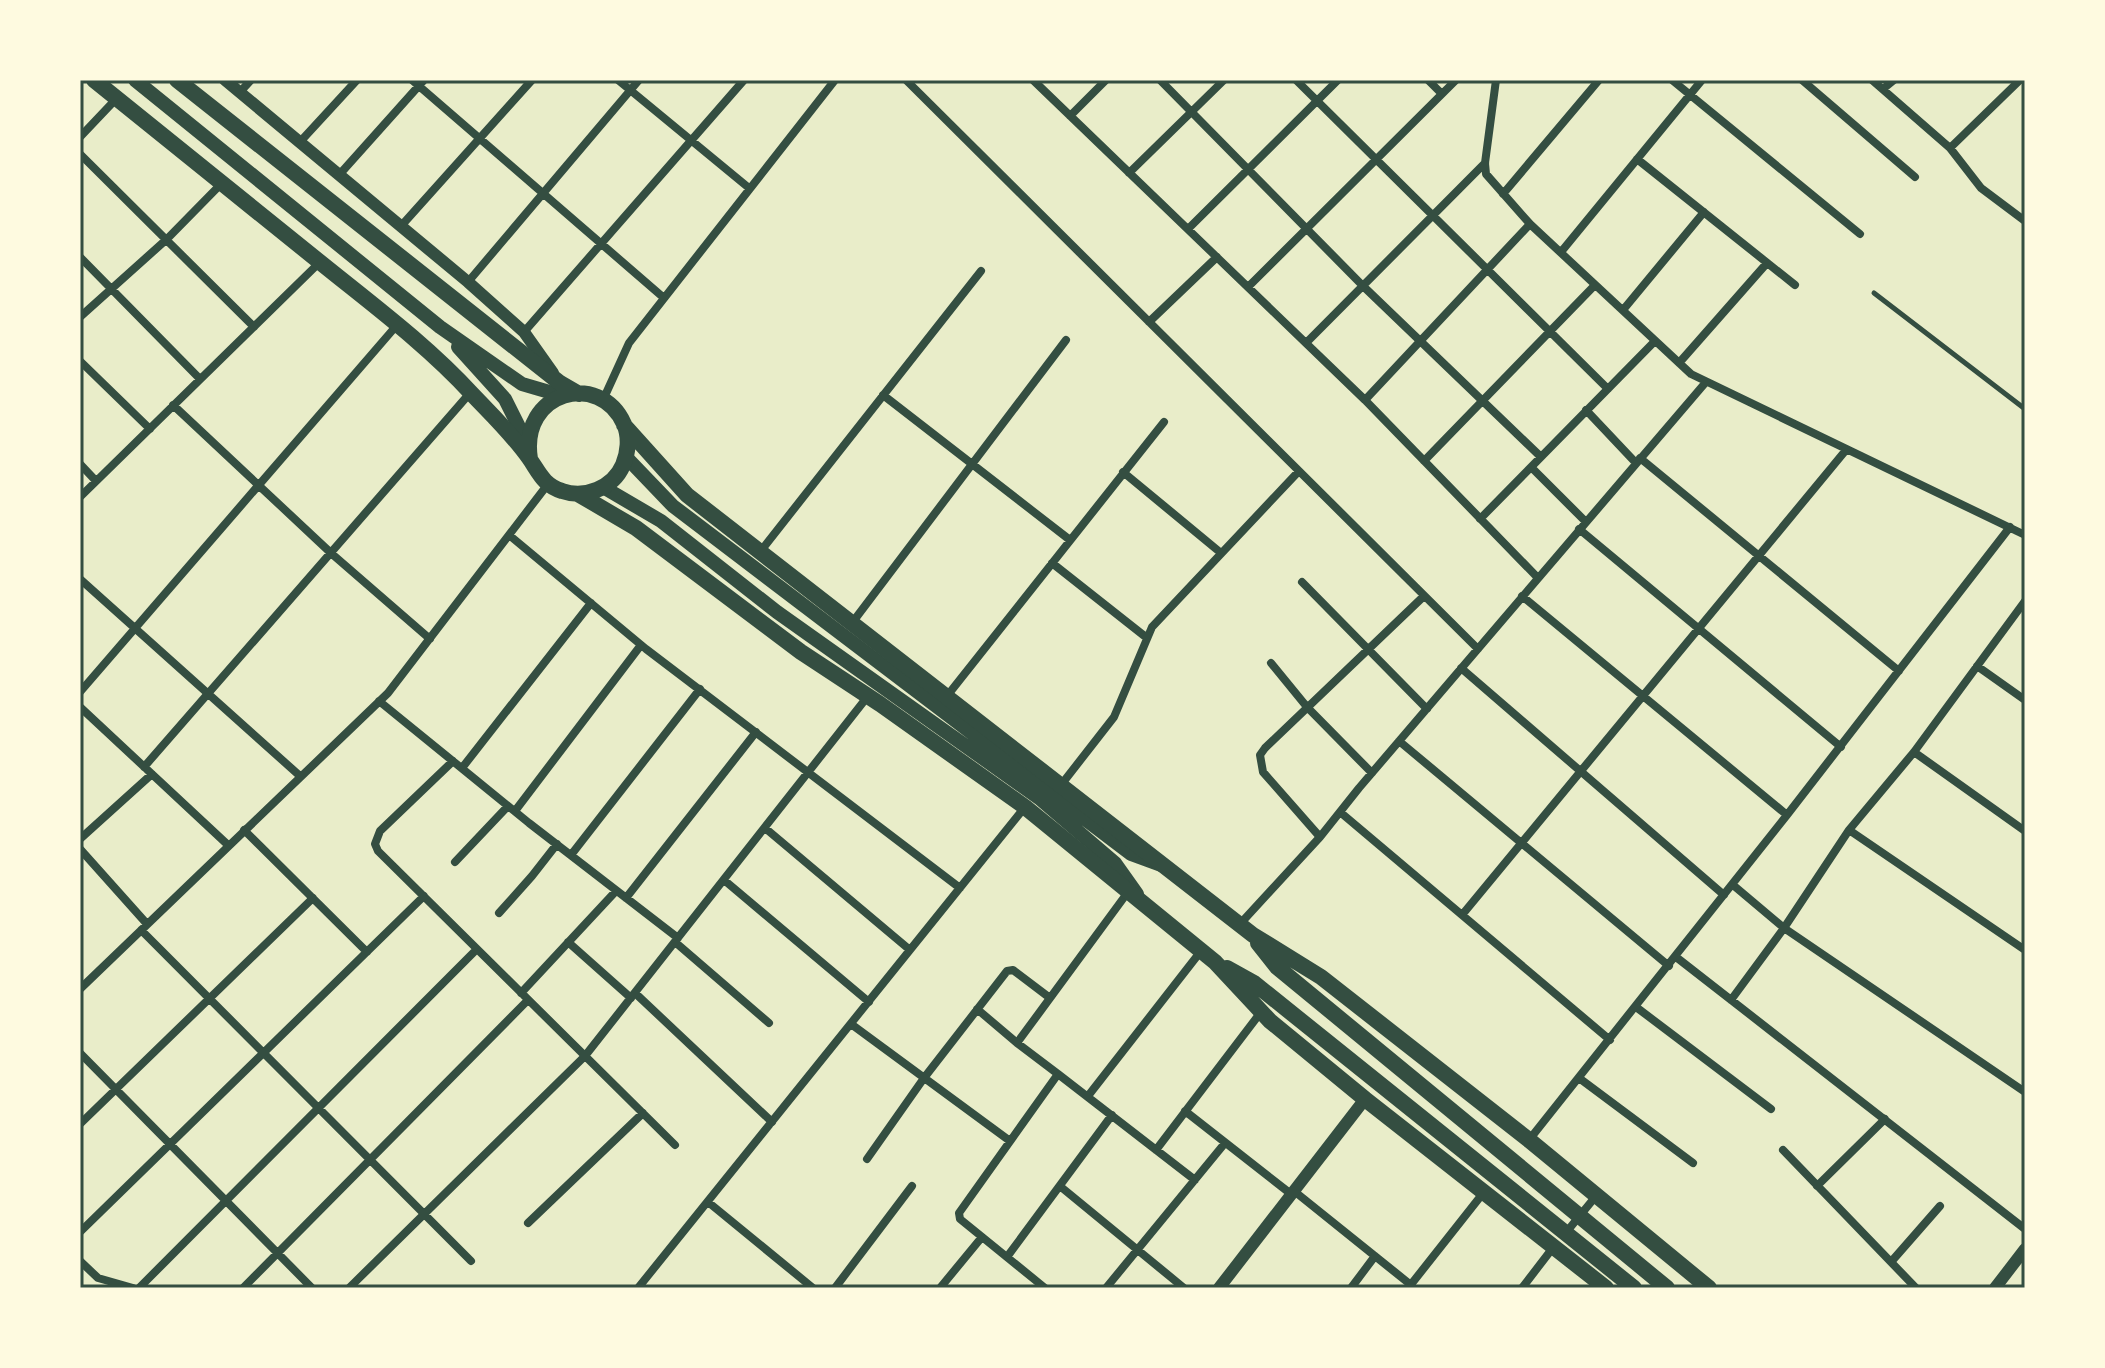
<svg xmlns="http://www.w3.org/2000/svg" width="2105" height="1368" font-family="Mulish,sans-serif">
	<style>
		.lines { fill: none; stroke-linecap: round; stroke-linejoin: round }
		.service { stroke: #344e41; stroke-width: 5 }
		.minor { stroke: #344e41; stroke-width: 8 }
		.tertiary { stroke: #344e41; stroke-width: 12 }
		.secondary { stroke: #344e41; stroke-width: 14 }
		.primary { stroke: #344e41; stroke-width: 16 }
		.neatline { fill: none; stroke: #344e41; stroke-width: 3 }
	</style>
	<rect width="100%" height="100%" fill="#e9edc9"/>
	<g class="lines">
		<path class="service" d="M1874 293 2025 409"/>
		<path class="minor" d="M412 80 664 298
			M618 80 749 188
			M906 80 1478 649
			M1033 80 1365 400 1530 224 1486 174 1485 163 1496 80
			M1160 80 1363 286 1541 457
			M1296 80 1608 389
			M1428 80 1442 94
			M1672 80 1860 234
			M1802 80 1915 177
			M1872 80 1950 148 1981 188 2025 221
			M1883 89 1894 80
			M240 92 251 80
			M1070 116 1106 80
			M80 137 117 98
			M299 143 357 80
			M1950 148 2020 80
			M80 154 254 327
			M1637 159 1795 285
			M1129 173 1224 80
			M339 175 424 80
			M1503 194 1599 80
			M1530 224 1691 374 2025 535
			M402 225 532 80
			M1188 229 1338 80
			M1561 252 1702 80
			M80 257 200 379
			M468 282 639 80
			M1248 287 1456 80
			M1623 310 1704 212
			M80 317 167 239 222 183
			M1149 322 1217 257
			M524 332 744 80
			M1306 343 1485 163
			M80 361 150 429
			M1679 363 1767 263
			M883 395 1070 540
			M603 400 629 343 835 80
			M1365 400 1538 578
			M173 405 332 554 430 639
			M1586 410 1636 463
			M1640 458 1899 671
			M1424 461 1595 285
			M80 464 96 481
			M1531 467 1586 522
			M1123 472 1221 553
			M80 497 319 263
			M1480 519 1655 341
			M1579 529 1841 747
			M509 535 646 649 960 888
			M760 552 981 271
			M1052 563 1147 638
			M80 579 300 776
			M1302 582 1427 709
			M1522 596 1787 815
			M852 623 1066 340
			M1271 663 1307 707 1372 773
			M1977 666 2025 700
			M1461 668 1724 895
			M80 692 397 325
			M947 696 1164 422
			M379 701 529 823 678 938
			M80 707 228 845
			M1399 741 1669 966
			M1914 752 2025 831
			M453 761 380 831 375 844 378 851 675 1145
			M144 767 470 393
			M462 768 591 603
			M1061 785 1114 717 1152 627 1299 471
			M515 811 641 645
			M1340 812 1610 1040
			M765 828 910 950
			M244 830 367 952
			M1849 830 2025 950
			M1320 837 1263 772 1260 755 1265 748 1424 596
			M80 839 152 774
			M80 849 147 924
			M571 855 700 689
			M455 862 508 806
			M724 880 869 1002
			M1733 885 1784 928 2025 1092
			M626 898 756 732
			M499 913 532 876 557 844
			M1462 915 1846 450
			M1240 924 1320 837 1359 788 1706 382
			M141 930 471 1261
			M568 942 631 998
			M675 942 769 1023
			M1676 957 2025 1229
			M80 989 388 693 548 484
			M521 993 616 891
			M635 993 772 1122
			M1731 1000 1784 928 1849 830 1914 752 2025 601
			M1636 1007 1771 1109
			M977 1009 1017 1043
			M851 1024 1010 1141
			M80 1053 312 1288
			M1058 1074 1017 1043 1128 892
			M1579 1078 1693 1163
			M1088 1096 1201 951
			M1185 1111 1291 1194
			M80 1124 313 898
			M1529 1140 1787 815 2010 527
			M1156 1150 1261 1012
			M1783 1150 1916 1288
			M867 1159 924 1078 1007 971 1013 970 1050 998
			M1817 1186 1885 1119
			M1061 1187 1184 1288
			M1294 1191 1411 1285
			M708 1202 813 1288
			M528 1223 643 1113
			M80 1232 424 896
			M1564 1235 1596 1196
			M1007 1257 1112 1115
			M80 1261 98 1278 133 1288
			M1891 1262 1940 1206
			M1409 1287 1484 1192
			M139 1288 477 949
			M243 1288 528 1000
			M349 1288 585 1056 868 696
			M638 1288 1025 807
			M835 1288 912 1186
			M940 1288 982 1237
			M1045 1288 960 1219 959 1213 1058 1074 1195 1180
			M1106 1288 1225 1143
			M1351 1288 1375 1256
			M1522 1288 1555 1245"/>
		<path class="tertiary" d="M225 80 468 282 524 332 553 373
			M1219 1288 1365 1099
			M1995 1288 2025 1249"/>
		<path class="secondary" d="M135 80 440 327 522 384 563 396
			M458 347 505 399 527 443
			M626 457 673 506 1131 854 1161 865
			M603 487 661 521 777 612 1039 798 1115 863 1137 894"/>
		<path class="primary" d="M94 80C170 141 245 202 321 263 373 305 427 345 472 394 491 414 513 435 529 458 539 472 543 485 562 491 585 499 613 488 623 465 628 453 630 437 624 424 600 370 519 391 530 459
			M177 80 560 383 579 394
			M624 425 687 495 1253 935 1321 977 1529 1140 1709 1288
			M578 494 636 528 801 652 880 704 1025 807 1215 962 1270 1021 1365 1099 1606 1288
			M1258 943 1277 967 1667 1288
			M1227 968 1254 983 1634 1288"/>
	</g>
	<rect width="2105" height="1368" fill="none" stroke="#fefae0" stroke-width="164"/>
	<rect x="82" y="82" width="1941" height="1204" class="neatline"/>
</svg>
